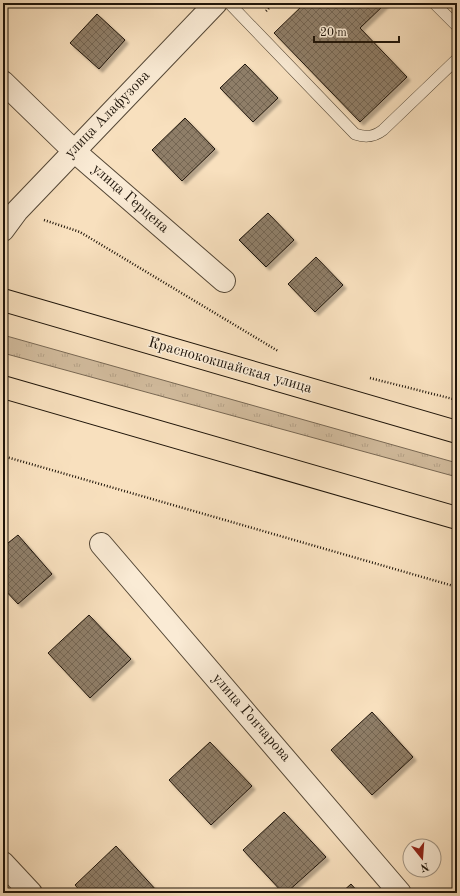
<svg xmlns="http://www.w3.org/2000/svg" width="460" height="896" font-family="'Old Standard TT',serif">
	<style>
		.grass { fill: url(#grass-tufts); stroke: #786854 }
		.building { fill: url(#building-cross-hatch); stroke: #1e1409; filter: url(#shadow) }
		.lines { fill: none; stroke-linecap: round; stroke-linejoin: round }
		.lane-casing { stroke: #544736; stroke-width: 12 }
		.street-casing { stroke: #544736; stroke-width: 24 }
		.primary-casing { stroke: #1e1409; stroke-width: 24 }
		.path { stroke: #1e1409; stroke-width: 2.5; stroke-dasharray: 1 2; stroke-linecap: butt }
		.lane { stroke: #faebd5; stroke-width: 11 }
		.street { stroke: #faebd5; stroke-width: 22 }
		.primary { stroke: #f8e0be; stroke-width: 22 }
		.labels { text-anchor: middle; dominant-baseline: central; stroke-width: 3; stroke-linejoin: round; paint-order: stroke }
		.street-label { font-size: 15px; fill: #1e1409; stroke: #faebd5 }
	</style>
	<defs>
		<pattern id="grass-tufts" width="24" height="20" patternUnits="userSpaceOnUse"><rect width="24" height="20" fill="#d3bd9f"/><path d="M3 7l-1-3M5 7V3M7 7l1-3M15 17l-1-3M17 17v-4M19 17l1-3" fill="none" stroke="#b5a288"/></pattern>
		<pattern id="building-cross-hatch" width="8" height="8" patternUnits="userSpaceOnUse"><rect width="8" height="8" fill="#8f7e67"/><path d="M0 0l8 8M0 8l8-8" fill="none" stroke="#746653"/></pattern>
		<filter id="shadow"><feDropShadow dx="3.5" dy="3.5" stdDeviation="1" flood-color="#0004"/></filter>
	</defs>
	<rect width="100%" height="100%" fill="#f8e0be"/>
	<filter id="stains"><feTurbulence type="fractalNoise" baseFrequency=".005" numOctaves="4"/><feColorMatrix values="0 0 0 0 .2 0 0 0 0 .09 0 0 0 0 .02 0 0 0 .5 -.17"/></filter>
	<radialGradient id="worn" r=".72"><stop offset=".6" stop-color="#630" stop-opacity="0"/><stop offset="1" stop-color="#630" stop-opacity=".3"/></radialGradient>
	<path class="grass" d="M3 335 457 463V477L3 353Z"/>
	<path class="building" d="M305 3H386L360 28 407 77 360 122 274 33Z
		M97 14 125 40 99 69 70 43Z
		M245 64 278 98 253 122 220 88Z
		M185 118 215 149 182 181 152 150Z
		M268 213 294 240 266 267 239 240Z
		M316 257 343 285 315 312 288 284Z
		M18 535 52 574 18 604 3 588V547Z
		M89 615 131 659 90 698 48 653Z
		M372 712 413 757 372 795 331 750Z
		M210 742 252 786 211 825 169 780Z
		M284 812 326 857 286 893H283L243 850Z
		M116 846 157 891 156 893H82L75 885Z
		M351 884 359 893H341Z"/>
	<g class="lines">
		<defs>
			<path id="lane" d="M229 3 355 134C366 138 374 137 383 130L457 59
				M434 3 457 26"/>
			<path id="street" d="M3 82 74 151 224 281
				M3 230 17 211 216 3
				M101 544 400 893
				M3 863 31 893"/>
			<path id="primary" d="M3 300 457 432
				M3 387 457 518"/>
		</defs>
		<use href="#lane" class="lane-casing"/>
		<use href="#street" class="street-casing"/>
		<use href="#primary" class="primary-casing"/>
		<path class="path" d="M266 11 274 3
			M44 220 80 232 278 351
			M370 378 457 400
			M3 456 457 587"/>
		<use href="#lane" class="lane"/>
		<use href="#street" class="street"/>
		<use href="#primary" class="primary"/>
	</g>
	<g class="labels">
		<g class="street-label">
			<text transform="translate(108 115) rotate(-46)">улица Алафузова</text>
			<text transform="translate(130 199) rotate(41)">улица Герцена</text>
			<text transform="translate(230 366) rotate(16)">Краснококшайская улица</text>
			<text transform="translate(251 718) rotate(49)">улица Гончарова</text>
		</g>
	</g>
	<rect width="460" height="896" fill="none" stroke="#f8e0be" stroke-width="16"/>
	<rect x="4" y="4" width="452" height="888" fill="none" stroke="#1e1409" stroke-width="2"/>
	<rect x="8" y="8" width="444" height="880" fill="none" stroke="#1e1409"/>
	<g transform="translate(422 858) rotate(163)"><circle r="19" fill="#faebd5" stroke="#a29583"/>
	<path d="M0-3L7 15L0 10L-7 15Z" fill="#8f2418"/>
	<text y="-6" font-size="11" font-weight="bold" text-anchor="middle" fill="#1e1409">N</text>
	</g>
	<path d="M314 36v6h85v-6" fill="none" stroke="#1e1409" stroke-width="2"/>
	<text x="320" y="36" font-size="12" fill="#1e1409" stroke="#faebd5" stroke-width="3" paint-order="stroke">20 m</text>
	<rect width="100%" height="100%" filter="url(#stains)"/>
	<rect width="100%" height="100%" fill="url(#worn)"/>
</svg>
